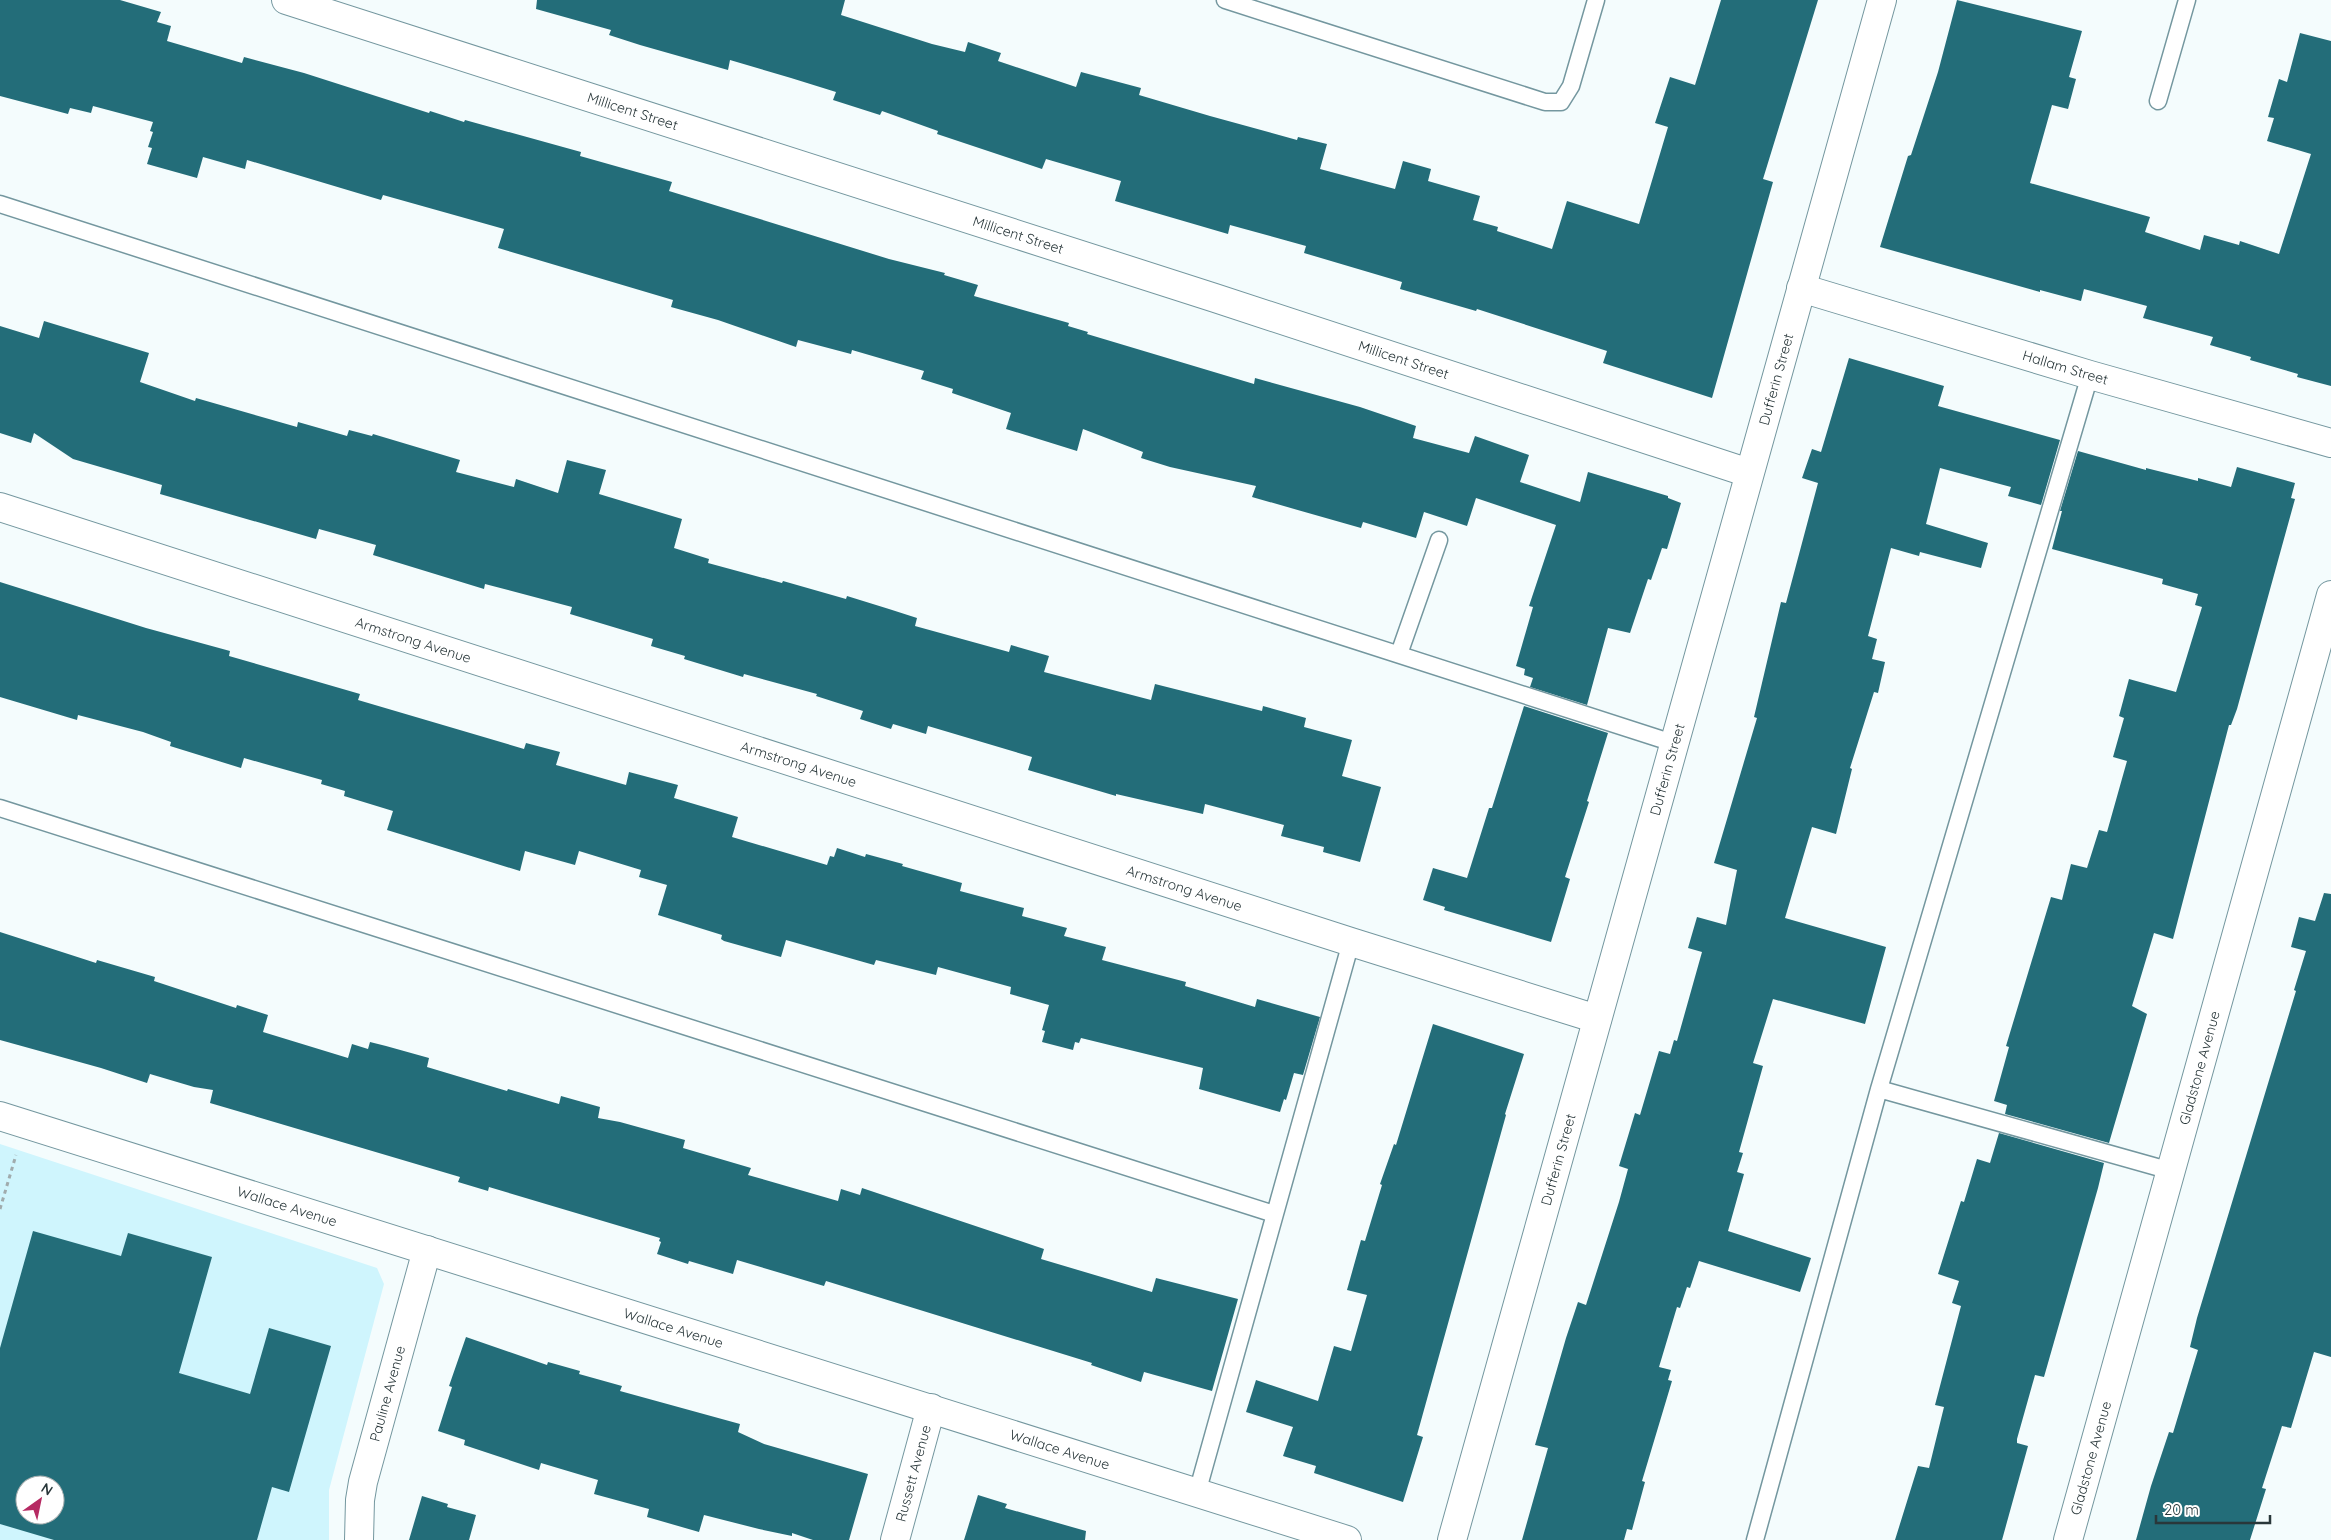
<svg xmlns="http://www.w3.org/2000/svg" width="2331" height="1540" font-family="Quicksand,sans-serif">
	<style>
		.built { fill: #cff5fd; fill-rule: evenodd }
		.building { fill: #236d79; fill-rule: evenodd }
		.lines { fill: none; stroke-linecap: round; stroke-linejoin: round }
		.service-casing { stroke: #74979f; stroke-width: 19 }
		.minor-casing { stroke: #74979f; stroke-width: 30 }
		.secondary-casing { stroke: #74979f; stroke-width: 30 }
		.path { stroke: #a0abad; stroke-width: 3; stroke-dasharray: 4 4; stroke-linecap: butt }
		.service { stroke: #fff; stroke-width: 16 }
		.minor { stroke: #fff; stroke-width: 28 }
		.secondary { stroke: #fff; stroke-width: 28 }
		.labels { text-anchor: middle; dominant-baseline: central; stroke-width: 5; stroke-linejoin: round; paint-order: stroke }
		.street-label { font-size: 14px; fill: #29373a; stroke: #fff }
	</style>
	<rect width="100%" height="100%" fill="#f4fcfd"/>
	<path class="built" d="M0 1144 377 1268 384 1284 329 1490V1540H0ZM25 1485H55V1515H25Z"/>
	<path class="building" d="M0 0H120L161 12 157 22 171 26 167 41 242 63 244 57 304 73 429 113 430 111 464 122 465 120 581 152 580 156 672 182 669 191 889 259 945 273 944 275 978 285 974 296 1069 323 1068 326 1088 332 1087 334 1254 384 1255 378 1360 407 1416 426 1413 438 1469 453 1475 436 1529 455 1520 482 1580 502 1588 472 1668 496V498L1681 503 1667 549 1662 548 1651 580 1648 579 1630 633 1608 628 1587 705 1530 687 1533 678 1524 675 1525 669 1516 666 1533 607 1529 606 1556 525 1476 498 1467 526 1424 512 1416 538 1363 522 1361 528 1252 497 1256 486 1170 467 1141 458 1143 452 1083 429 1077 451 1006 429 1011 413 952 393 953 389 921 379 924 371 852 350 851 354 798 340 796 347 718 320 671 307 673 300 498 248 504 229 383 195 381 200 247 160 245 169 203 157 197 178 147 164 152 148 148 147 153 132 150 131 153 122 93 106 91 113 70 108 68 114 0 96Z
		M537 0H845L841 15 932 44 965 52 968 42 1001 53 998 61 1076 87 1081 72 1141 88 1139 95 1210 116 1297 140 1298 137 1327 144 1320 169 1395 189 1403 161 1431 169 1428 181 1480 196 1473 220 1498 227 1497 231 1552 249 1567 201 1639 224 1668 127 1655 123 1670 77 1695 85 1721 0H1818L1763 179 1773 182 1712 398 1603 363 1607 351 1477 309 1476 311 1400 289 1402 282 1304 253 1306 246 1230 225 1228 234 1115 201 1121 181 1046 159 1042 169 937 134 938 131 882 111 880 115 833 100 836 92 791 78 730 60 728 70 640 45 609 35 611 30 536 9Z
		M1957 0 2082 31 2069 77 2076 79 2068 109 2052 105 2030 183 2150 217 2145 232 2200 250 2204 235 2239 245 2240 241 2279 254 2311 154 2267 141 2274 118 2268 117 2279 79 2287 82 2300 33 2331 41V386L2297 377 2298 374 2250 360 2251 357 2210 345 2213 337 2143 318 2147 306 2084 289 2081 301 2040 290V292L1880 247 1908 156 1911 155 1938 72Z
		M44 321 149 353 140 382 195 401 196 398 297 427 298 422 347 436 349 430 372 436 373 434 460 460 456 472 514 487 516 479 558 493 567 460 606 470 599 494 682 519 674 548 709 559 708 563 782 583 783 581 846 599 847 596 889 609 917 618 915 626 1009 652 1011 645 1049 656 1044 672 1151 700 1155 684 1262 711 1263 706 1306 718 1304 727 1352 740 1342 776 1381 787 1360 862 1323 852 1324 847 1281 836 1284 825 1205 804 1203 814 1116 794V796L1028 770 1032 757 928 726 926 734 893 724 891 729 860 719 863 711 816 696 817 694 744 674 743 677 684 659 685 656 651 646 653 639 570 614 572 607 485 584 484 589 373 555 376 545 319 529 316 539 160 494 162 485 73 459 34 433 31 443 0 433V326L39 338Z
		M1849 358 1944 386 1938 406 2060 440 2041 505 2008 496 2011 487 1940 468 1926 524 1988 543 1981 568 1920 552 1919 556 1891 548 1868 636 1877 639 1872 659 1885 662 1878 693 1874 692 1850 768 1852 769 1836 834 1812 827 1785 918 1886 947 1865 1024 1773 999 1753 1063 1763 1066 1739 1152 1743 1153 1737 1172 1744 1174 1728 1231 1811 1258 1800 1292 1699 1261 1690 1288 1687 1287 1680 1308 1677 1307 1659 1367 1671 1370 1668 1380 1672 1381 1642 1481 1645 1482 1632 1530 1627 1529 1624 1540H1522L1548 1448 1535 1445 1566 1338 1578 1302 1586 1305 1619 1202 1628 1169 1619 1166 1635 1113 1640 1115 1659 1051 1670 1054 1674 1040 1677 1041 1702 952 1688 948 1697 917 1726 925 1737 870 1714 863 1757 718 1754 717 1781 602 1786 603 1818 483 1802 478 1812 449 1821 452Z
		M2078 451 2146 470V468L2198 481V478L2231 487 2237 467 2295 483 2291 498 2295 499 2237 709 2231 725H2229L2173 939 2154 933 2132 1006 2147 1014 2109 1143 2005 1114 2007 1105 1994 1101 2009 1047 2006 1046 2051 897 2062 900 2071 864 2087 868 2099 830 2107 832 2127 761 2113 757 2124 718 2119 716 2129 679 2176 692 2202 607 2195 605 2198 594 2162 584 2163 579 2052 549 2062 511H2060Z
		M0 582 146 628 230 651 229 656 360 694 358 700 524 749 526 743 560 752 556 765 626 785 629 772 678 785 674 798 738 817 732 837 827 865 830 856 834 857 837 848 865 857 866 854 903 864 902 866 962 883 960 891 1024 908 1022 916 1067 928 1064 936 1106 947 1102 960 1186 982 1185 986 1255 1007 1257 999 1320 1017 1303 1075 1294 1073 1286 1100 1284 1099 1280 1112 1199 1089 1203 1068 1081 1038 1079 1043 1075 1042 1073 1050 1042 1042 1045 1031 1042 1030 1049 1005 1010 994 1011 987 938 967 936 975 876 960 874 965 786 940 781 957 724 941 721 939 722 935 658 915 667 885 639 877 641 870 579 851 575 865 525 851 520 871 387 830 393 811 344 796 345 791 321 784 322 780 244 758 241 768 170 746 171 742 143 732 78 715 77 720 0 697Z
		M1524 706 1608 733 1587 801 1589 802 1565 877 1570 879 1551 942 1444 910 1445 907 1423 900 1433 868 1467 878 1489 808H1492Z
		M2324 893 2331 894V1357L2314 1352 2291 1428 2282 1426 2262 1488 2266 1489 2250 1540H2136L2151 1486 2169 1432 2173 1433 2198 1350 2190 1347 2197 1318 2296 991 2294 990 2306 951 2291 947 2299 917 2315 921Z
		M0 932 96 963 97 960 155 977 154 981 236 1008 237 1005 268 1015 263 1032 348 1058 352 1044 368 1049 370 1042 386 1046 429 1058 427 1067 507 1091 508 1089 559 1104 561 1096 600 1107 598 1118 620 1122 685 1140 683 1148 751 1168 748 1175 838 1201 841 1189 860 1195 862 1188 1044 1249 1041 1259 1152 1292 1156 1278 1238 1299 1212 1391 1144 1372 1141 1382 1091 1365 1092 1363 826 1281 824 1286 737 1260 733 1274 689 1261 688 1264 657 1254 661 1242 659 1241 660 1238 489 1187 488 1191 458 1182 460 1177 210 1103 213 1090 194 1087 150 1074 147 1083 101 1068 0 1040Z
		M1433 1024 1524 1054 1505 1114 1506 1115 1417 1435 1423 1437 1403 1502 1314 1473 1316 1466 1283 1456 1293 1427 1246 1412 1256 1380 1318 1401 1334 1346 1351 1351 1367 1295 1347 1290 1361 1240 1365 1241 1382 1185 1380 1184 1394 1144 1396 1145Z
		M1999 1133 2104 1163 2098 1188 2044 1377 2035 1375 2017 1439V1443L2028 1446 2002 1540H1895L1918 1466 1929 1468 1944 1407 1935 1405 1961 1306 1952 1303 1959 1281 1938 1274 1961 1201 1964 1202 1977 1159 1990 1163Z
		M33 1231 121 1256 128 1233 212 1257 179 1373 250 1394 269 1328 331 1346 289 1492 272 1487 257 1540H54L0 1524V1348ZM25 1485H55V1515H25Z
		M466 1337 547 1365 548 1362 580 1371 579 1374 622 1386 620 1391 740 1424 738 1432 764 1444 868 1474 849 1540H813L792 1533V1536L759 1529 704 1515 699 1532 647 1517 649 1509 594 1494 598 1480 541 1463 539 1470 464 1445 465 1440 438 1431 452 1387 449 1386Z
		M978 1495 1007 1504 1005 1508 1086 1531 1085 1540H964Z
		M422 1496 448 1504 447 1507 476 1515 469 1540H409Z"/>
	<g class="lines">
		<defs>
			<path id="service" d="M1225 0 1545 102H1561L1571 86 1596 0
				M2158 101 2187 0
				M0 204 1673 743
				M1399 654 1439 540
				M0 808 1274 1214
				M1879 1089 2171 1171
				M1197 1493 1351 942
				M1755 1540 1879 1089 2090 375"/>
			<g id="minor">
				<path id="s1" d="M286 0 1215 298 1749 473"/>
				<path id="s2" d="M1801 288 2090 375 2331 443"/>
				<path id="s3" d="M0 507 1351 942 1597 1019"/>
				<path id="s4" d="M0 1116 1347 1540"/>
				<path id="s5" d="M359 1540 360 1500 363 1482 427 1250"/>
				<path id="s6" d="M895 1540 931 1408"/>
				<path id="s7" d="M2068 1540 2331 595"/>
			</g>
			<g id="secondary">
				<path id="s8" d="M1452 1540 1882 0"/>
			</g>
		</defs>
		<use href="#service" class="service-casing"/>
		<use href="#minor" class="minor-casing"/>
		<use href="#secondary" class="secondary-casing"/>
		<path class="path" d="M0 1209 16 1155"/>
		<use href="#service" class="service"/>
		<use href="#minor" class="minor"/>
		<use href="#secondary" class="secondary"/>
	</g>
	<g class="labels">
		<g class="street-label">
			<text stroke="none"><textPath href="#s1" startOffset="364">Millicent Street</textPath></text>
			<text stroke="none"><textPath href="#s1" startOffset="769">Millicent Street</textPath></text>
			<text stroke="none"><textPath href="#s1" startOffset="1174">Millicent Street</textPath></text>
			<text stroke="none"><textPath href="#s2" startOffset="276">Hallam Street</textPath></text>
			<text stroke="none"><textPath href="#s8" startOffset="1205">Dufferin Street</textPath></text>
			<text stroke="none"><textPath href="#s3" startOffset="434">Armstrong Avenue</textPath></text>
			<text stroke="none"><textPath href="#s3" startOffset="839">Armstrong Avenue</textPath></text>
			<text stroke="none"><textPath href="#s8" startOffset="800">Dufferin Street</textPath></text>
			<text stroke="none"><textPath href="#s3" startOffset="1244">Armstrong Avenue</textPath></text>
			<text stroke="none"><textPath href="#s7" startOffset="490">Gladstone Avenue</textPath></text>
			<text stroke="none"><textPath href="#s8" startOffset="395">Dufferin Street</textPath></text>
			<text stroke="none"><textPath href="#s4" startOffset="301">Wallace Avenue</textPath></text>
			<text stroke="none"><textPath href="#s4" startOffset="706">Wallace Avenue</textPath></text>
			<text stroke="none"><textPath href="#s5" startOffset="150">Pauline Avenue</textPath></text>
			<text stroke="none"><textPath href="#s4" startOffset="1111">Wallace Avenue</textPath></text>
			<text stroke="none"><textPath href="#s7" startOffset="85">Gladstone Avenue</textPath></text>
			<text stroke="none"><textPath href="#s6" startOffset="69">Russett Avenue</textPath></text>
		</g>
	</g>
	<g transform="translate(40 1500) rotate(33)"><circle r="24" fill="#ffffff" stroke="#a9afb0"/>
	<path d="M0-4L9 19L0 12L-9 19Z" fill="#b62a63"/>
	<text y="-8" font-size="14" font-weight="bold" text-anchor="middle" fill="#29373a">N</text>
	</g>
	<path d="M2156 1515v8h114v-8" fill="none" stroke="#29373a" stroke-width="2.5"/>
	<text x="2164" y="1515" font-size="15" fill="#29373a" stroke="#ffffff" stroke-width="4" paint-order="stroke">20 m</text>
</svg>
